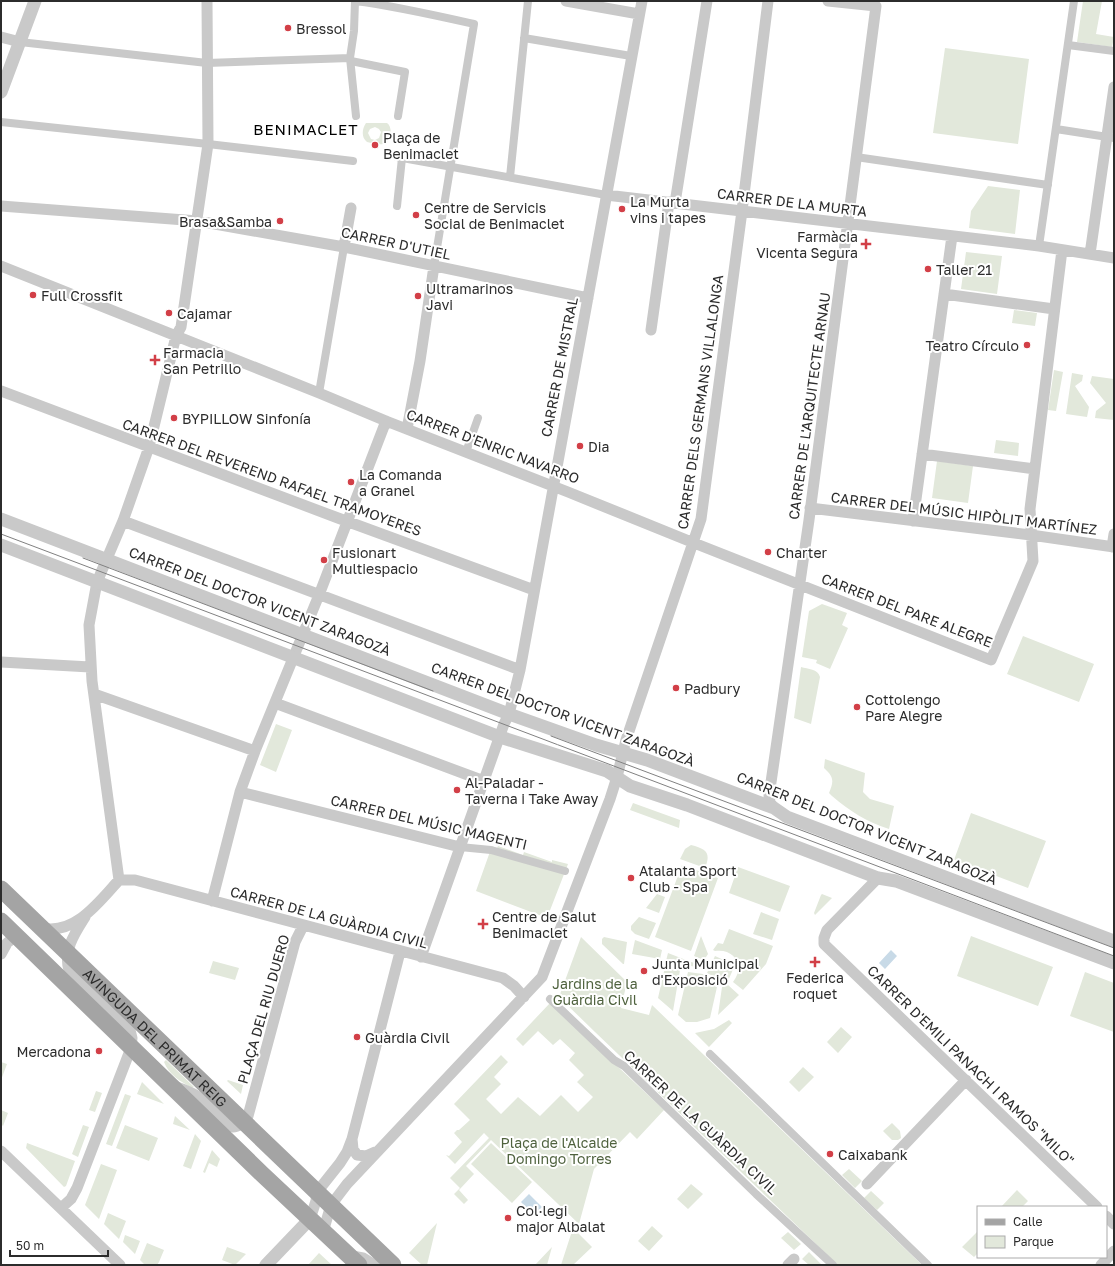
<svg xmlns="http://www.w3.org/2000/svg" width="1115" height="1266" font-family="'Golos Text',sans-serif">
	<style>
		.green { fill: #e2e8db; fill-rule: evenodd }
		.water { fill: #c8dae7 }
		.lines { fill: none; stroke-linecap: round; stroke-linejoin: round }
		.pedestrian { stroke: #c9c9c9; stroke-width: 8 }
		.minor { stroke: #c9c9c9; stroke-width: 11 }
		.tertiary { stroke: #c9c9c9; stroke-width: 13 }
		.primary { stroke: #a4a4a4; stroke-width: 17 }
		.tram { stroke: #818181; stroke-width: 1 }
		.poi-dot { fill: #d23f47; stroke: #fff; stroke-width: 1.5 }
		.labels { text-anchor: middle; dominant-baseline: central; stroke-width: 4; stroke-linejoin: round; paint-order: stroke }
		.poi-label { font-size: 14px; fill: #2c2c2c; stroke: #fff; text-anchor: start }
		.street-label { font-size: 14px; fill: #2c2c2c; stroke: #fff }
		.park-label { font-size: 14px; fill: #4f623e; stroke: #fff }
		.neighbourhood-label { font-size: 15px; letter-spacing: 1px; fill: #000; stroke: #fff }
	</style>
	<rect width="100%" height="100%" fill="#fff"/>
	<path class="green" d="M1083 1H1102L1096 34 1114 37 1112 47 1077 42Z
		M945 48 1029 59 1018 144 933 133Z
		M366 123H387C393 127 392 143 383 144 379 145 372 143 367 142 361 137 362 129 366 123ZM375 127 379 129 381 132 379 138 375 140 371 139 368 133 370 129Z
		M988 186 1020 190 1015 234 969 228 971 211Z
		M966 252 1002 256 997 294 961 289Z
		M1014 310 1037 313 1035 326 1012 323Z
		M1054 370 1063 372 1056 411 1048 410Z
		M1072 373 1083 375 1082 381 1075 386 1089 407 1087 417 1066 414Z
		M1092 376 1114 379V420L1095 418 1096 411 1106 403 1090 383Z
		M996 440 1019 443 1018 456 994 453Z
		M937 461 973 466 968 503 932 498Z
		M822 604 847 613 842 625 848 628 830 669 816 663 817 660 802 657 809 611Z
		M1023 636 1094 664 1079 702 1007 674Z
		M801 667C808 669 818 669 820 677L811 724 794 718Z
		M276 724 292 730 276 772 260 765Z
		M825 759 865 773 863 792 870 799 894 806 889 829C865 821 851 812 832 796L829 793C834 781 834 777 824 768Z
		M633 803 680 820 679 828 630 810Z
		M971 813 1046 841 1028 888 954 860Z
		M691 845C707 849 711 853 705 868L680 859 685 849Z
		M492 846 497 848 498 846 523 855 524 852 552 862V860L568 864 547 918 476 891Z
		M682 865 718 878 691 951 655 937Z
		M738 867 790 886 780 912 729 893Z
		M657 894 665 897 659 913 646 908Z
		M822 894 832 898 815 915 814 913 821 895Z
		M761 912 779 919 772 940 753 934Z
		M639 917 656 923 649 939 635 934 631 930V926Z
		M729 929 773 946 766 964 743 990 733 982C746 966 734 948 715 951L713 950 718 943 723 944Z
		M701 936 708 954 704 960 694 956Z
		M971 936 1053 967 1038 1006 957 976Z
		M581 937 627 982 621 1008 649 1015 652 1005 922 1265H838L595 1032 559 997Z
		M604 937 627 942 624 964H623L602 944V939Z
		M635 940 662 950 660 959 632 954Z
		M668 953 691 962 702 965V967L701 968 666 961Z
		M715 956 735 965 727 983 707 973Z
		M213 961 239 968 235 980 209 973Z
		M665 967 680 970 673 1011 658 998Z
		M688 972 703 974 710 984 717 987 710 1018 697 1022H686L678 1015Z
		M1085 972 1114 983V1032L1070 1016Z
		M728 985 739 995 718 1015 722 987Z
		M550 1003 664 1110 637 1139 630 1132 594 1169 579 1224 491 1140 466 1166 474 1174 459 1190 468 1200 464 1204 454 1194 460 1188 450 1178 489 1138 484 1133 455 1164 446 1155 449 1156 462 1142 454 1133 457 1130H459L470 1120 454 1104 501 1055 508 1062 494 1077 501 1084 486 1099 501 1114 518 1097 540 1116 561 1095 578 1112 593 1097 577 1082 584 1075 569 1060 575 1053 560 1039 553 1045 538 1031 523 1046 516 1039Z
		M729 1020 732 1023 709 1047 695 1033 714 1029Z
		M841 1027 852 1037 838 1053 827 1042Z
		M166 1060 194 1087 192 1088C180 1081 169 1075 164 1062Z
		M1 1062 7 1064 1 1080Z
		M803 1067 814 1077 799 1092 789 1082Z
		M228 1080 243 1085 241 1094 227 1081Z
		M142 1082 164 1104 137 1094Z
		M96 1091 102 1093 95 1112 89 1110Z
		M125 1094 131 1096 112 1146 106 1144Z
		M1 1110 8 1113 3 1126 1 1124Z
		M175 1116 190 1130 173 1124Z
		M892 1123 900 1131 901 1138 898 1140H892L883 1131Z
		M83 1125 89 1127 78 1157 72 1154Z
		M125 1125 158 1138 149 1161 116 1148Z
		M195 1134 201 1141 191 1169 183 1166Z
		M27 1143 75 1161 66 1186 64 1187 26 1148Z
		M491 1143 532 1182 512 1203 471 1164Z
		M212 1150 220 1159 217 1167 209 1163 205 1173 203 1172Z
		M101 1164 117 1170 99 1219 85 1205Z
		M849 1169 862 1181 855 1188 842 1175Z
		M691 1184 703 1194 688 1209 677 1199Z
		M1017 1190 1028 1201 1022 1207H1001Z
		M871 1191 884 1203 877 1210 864 1198Z
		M108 1213 126 1221 119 1239 104 1224Z
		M437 1223 427 1265H422L409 1253Z
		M652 1226 663 1236 649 1251 638 1241Z
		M573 1228 592 1247 573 1265H561Z
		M788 1232 801 1244 794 1250 781 1238Z
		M977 1232 978 1253 974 1257 962 1247Z
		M125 1235 140 1241 135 1254 123 1242Z
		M147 1243 164 1250 159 1262 157 1265H145L140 1260Z
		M227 1247 246 1254 235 1265 222 1260Z
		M552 1247 547 1265H535Z
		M809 1252 822 1265H809L802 1259Z
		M319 1253 332 1265H308Z"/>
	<path class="water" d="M891 950 897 956 885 969 879 963Z
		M529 1194 542 1207 534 1215 521 1202Z"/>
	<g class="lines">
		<path class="pedestrian" d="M355 1C395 6 434 15 474 24L434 266
			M355 1 354 31 350 58 356 116
			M524 38 631 56
			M20 42 207 63 350 58
			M1068 45 1114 51
			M351 61 405 72 398 116
			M1 122 208 144 353 161
			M1056 129 1114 138
			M397 157 606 195
			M856 157 1048 185
			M510 177 528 1
			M397 206 402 158
			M1039 246 1074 1
			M319 393 344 247
			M466 452 478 418
			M460 847 491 850 565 871
			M550 999 614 1060 624 1066 756 1194 833 1265
			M710 1054 928 1265"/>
		<path class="minor" d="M566 1 639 14
			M1 37 20 42
			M606 195 1039 246 1114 258
			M675 203 707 1
			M1 206 198 221 344 247 588 298
			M344 247 351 208
			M1090 254 1114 87
			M1 266 319 393 386 421 568 492 694 543 991 660 1033 561 1030 509 1062 250
			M944 294 1054 309
			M651 330 669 202
			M1 391 338 518 534 590
			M407 429 420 361 434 266
			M922 454 1035 469
			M810 508 1031 535 1114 547
			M123 521 520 670
			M913 521 952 236
			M1112 547 1114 534
			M1 662 90 667
			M94 694 255 751
			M275 703 484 781
			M240 792 460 847
			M774 808 770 802 769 796 809 520 876 6 828 1
			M878 878 827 930 824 938V944L1097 1207
			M119 880H135L503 978 514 986 524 997
			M212 901 240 792 255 751 319 595 386 421
			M42 928C75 935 99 902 119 880L92 681 89 625 97 582 123 521 149 447 176 336 181 327 208 144 207 1
			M1 954 7 943 16 936
			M421 957 504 724 509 714 520 670 642 1
			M177 1087C184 1090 191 1092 197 1096 206 1102 225 1126 233 1127 240 1127 244 1120 248 1116L295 942 303 926
			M352 1139 353 1149 357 1155 366 1156 375 1152
			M1 1151 120 1265
			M867 1184 966 1080
			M61 1208 71 1199 77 1188 131 1048 132 1038 130 1030 69 970C63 950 75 933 85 917
			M1106 1216 1114 1224
			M310 1219 316 1201 317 1192 340 1163 347 1152 352 1139 400 952
			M323 1232 331 1205 347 1184 542 977 610 799 617 777 626 740 701 519 742 211 768 1
			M352 1256 363 1258 374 1265
			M788 1265 794 1259
			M1101 1265 1114 1251"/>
		<path class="tertiary" d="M1 92 35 1
			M1 519 509 714 596 745 647 760 774 808 787 817 1114 941
			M1 545 500 737 607 771 630 786 687 805 878 878 896 881 1114 963
			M266 1265 310 1219"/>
		<g class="primary">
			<path id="s1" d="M1 889 393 1265"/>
			<path d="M1 921 262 1174 359 1265"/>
		</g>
		<path class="tram" d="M1 534C372 674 743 815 1114 956
			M83 558 433 691
			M551 736 1114 948"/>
	</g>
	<g class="poi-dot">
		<circle cx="288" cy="28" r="4"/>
		<circle cx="375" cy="145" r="4"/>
		<circle cx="622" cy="209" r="4"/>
		<circle cx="416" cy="215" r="4"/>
		<circle cx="280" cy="221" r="4"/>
		<path d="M864 238h4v4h4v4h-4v4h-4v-4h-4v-4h4z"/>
		<circle cx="928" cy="269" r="4"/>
		<circle cx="33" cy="295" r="4"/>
		<circle cx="418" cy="296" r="4"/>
		<circle cx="169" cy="313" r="4"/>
		<circle cx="1027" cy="345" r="4"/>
		<path d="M153 354h4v4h4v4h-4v4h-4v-4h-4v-4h4z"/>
		<circle cx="174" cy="418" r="4"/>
		<circle cx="580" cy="446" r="4"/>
		<circle cx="351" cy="482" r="4"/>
		<circle cx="768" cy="552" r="4"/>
		<circle cx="324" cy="560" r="4"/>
		<circle cx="676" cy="688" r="4"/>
		<circle cx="857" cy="707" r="4"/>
		<circle cx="457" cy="790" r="4"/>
		<circle cx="631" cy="878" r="4"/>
		<path d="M481 918h4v4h4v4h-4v4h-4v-4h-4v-4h4z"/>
		<path d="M813 956h4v4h4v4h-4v4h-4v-4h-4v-4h4z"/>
		<circle cx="644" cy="971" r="4"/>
		<circle cx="357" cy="1037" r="4"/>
		<circle cx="99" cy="1051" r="4"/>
		<circle cx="830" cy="1154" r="4"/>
		<circle cx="508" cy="1218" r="4"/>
	</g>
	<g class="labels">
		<g class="poi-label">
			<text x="296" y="28">Bressol</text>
			<text x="383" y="137">Plaça de<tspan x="383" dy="16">Benimaclet</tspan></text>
			<text x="630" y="201">La Murta<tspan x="630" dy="16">vins i tapes</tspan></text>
			<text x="424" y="207">Centre de Servicis<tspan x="424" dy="16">Social de Benimaclet</tspan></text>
			<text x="272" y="221" text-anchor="end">Brasa&amp;Samba</text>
			<text x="858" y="236" text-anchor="end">Farmàcia<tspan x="858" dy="16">Vicenta Segura</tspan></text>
			<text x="936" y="269">Taller 21</text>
			<text x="426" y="288">Ultramarinos<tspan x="426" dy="16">Javi</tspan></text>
			<text x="41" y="295">Full Crossfit</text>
			<text x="177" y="313">Cajamar</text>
			<text x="1019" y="345" text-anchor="end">Teatro Círculo</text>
			<text x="163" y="352">Farmacia<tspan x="163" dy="16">San Petrillo</tspan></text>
			<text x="182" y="418">BYPILLOW Sinfonía</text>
			<text x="588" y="446">Dia</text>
			<text x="359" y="474">La Comanda<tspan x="359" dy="16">a Granel</tspan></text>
			<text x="332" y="552">Fusionart<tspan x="332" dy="16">Multiespacio</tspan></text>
			<text x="776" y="552">Charter</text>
			<text x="684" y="688">Padbury</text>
			<text x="865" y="699">Cottolengo<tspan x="865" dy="16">Pare Alegre</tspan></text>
			<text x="465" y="782">Al-Paladar -<tspan x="465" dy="16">Taverna i Take Away</tspan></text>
			<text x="639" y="870">Atalanta Sport<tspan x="639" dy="16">Club - Spa</tspan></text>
			<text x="492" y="916">Centre de Salut<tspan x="492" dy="16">Benimaclet</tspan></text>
			<text x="652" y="963">Junta Municipal<tspan x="652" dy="16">d'Exposició</tspan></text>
			<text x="815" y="977" text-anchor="middle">Federica<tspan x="815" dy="16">roquet</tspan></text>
			<text x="365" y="1037">Guàrdia Civil</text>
			<text x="91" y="1051" text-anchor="end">Mercadona</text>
			<text x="838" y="1154">Caixabank</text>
			<text x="516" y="1210">Col·legi<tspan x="516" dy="16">major Albalat</tspan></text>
		</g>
		<g class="street-label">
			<text transform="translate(792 202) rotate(7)">CARRER DE LA MURTA</text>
			<text transform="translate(396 243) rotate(12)">CARRER D'UTIEL</text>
			<text transform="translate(559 367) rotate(-79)">CARRER DE MISTRAL</text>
			<text transform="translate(700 402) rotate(-82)">CARRER DELS GERMANS VILLALONGA</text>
			<text transform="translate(809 406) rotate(-82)">CARRER DE L'ARQUITECTE ARNAU</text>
			<text transform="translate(493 446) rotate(21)">CARRER D'ENRIC NAVARRO</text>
			<text transform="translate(272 477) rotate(20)">CARRER DEL REVEREND RAFAEL TRAMOYERES</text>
			<text transform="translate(964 513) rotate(7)">CARRER DEL MÚSIC HIPÒLIT MARTÍNEZ</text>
			<text transform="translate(260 601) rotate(21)">CARRER DEL DOCTOR VICENT ZARAGOZÀ</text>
			<text transform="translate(907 610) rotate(21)">CARRER DEL PARE ALEGRE</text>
			<text transform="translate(563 714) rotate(20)">CARRER DEL DOCTOR VICENT ZARAGOZÀ</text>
			<text transform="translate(429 822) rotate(13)">CARRER DEL MÚSIC MAGENTI</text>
			<text transform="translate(867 828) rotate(22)">CARRER DEL DOCTOR VICENT ZARAGOZÀ</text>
			<text transform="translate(329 917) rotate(15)">CARRER DE LA GUÀRDIA CIVIL</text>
			<text transform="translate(263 1009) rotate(-74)">PLAÇA DEL RIU DUERO</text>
			<text stroke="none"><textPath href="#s1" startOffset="214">AVINGUDA DEL PRIMAT REIG</textPath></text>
			<text transform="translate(971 1065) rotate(44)">CARRER D'EMILI PANACH I RAMOS "MILO"</text>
			<text transform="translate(701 1122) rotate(43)">CARRER DE LA GUÀRDIA CIVIL</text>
		</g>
		<g class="park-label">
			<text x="595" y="983">Jardins de la<tspan x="595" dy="16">Guàrdia Civil</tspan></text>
			<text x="559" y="1142">Plaça de l'Alcalde<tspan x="559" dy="16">Domingo Torres</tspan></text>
		</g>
		<g class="neighbourhood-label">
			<text x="306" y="129">BENIMACLET</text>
		</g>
	</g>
	<rect width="1115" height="1266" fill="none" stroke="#2c2c2c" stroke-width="4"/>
	<rect x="977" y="1206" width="130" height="52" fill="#ffffff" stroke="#ababab"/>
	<rect x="985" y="1219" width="20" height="6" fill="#a4a4a4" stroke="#ababab"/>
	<text x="1013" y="1226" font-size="12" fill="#2c2c2c">Calle</text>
	<rect x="985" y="1236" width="20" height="12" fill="#e2e8db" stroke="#ababab"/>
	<text x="1013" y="1246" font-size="12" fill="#2c2c2c">Parque</text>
	<path d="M10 1250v6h98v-6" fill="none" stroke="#2c2c2c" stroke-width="2"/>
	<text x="16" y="1250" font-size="12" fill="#2c2c2c" stroke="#ffffff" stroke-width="3" paint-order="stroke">50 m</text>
</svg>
